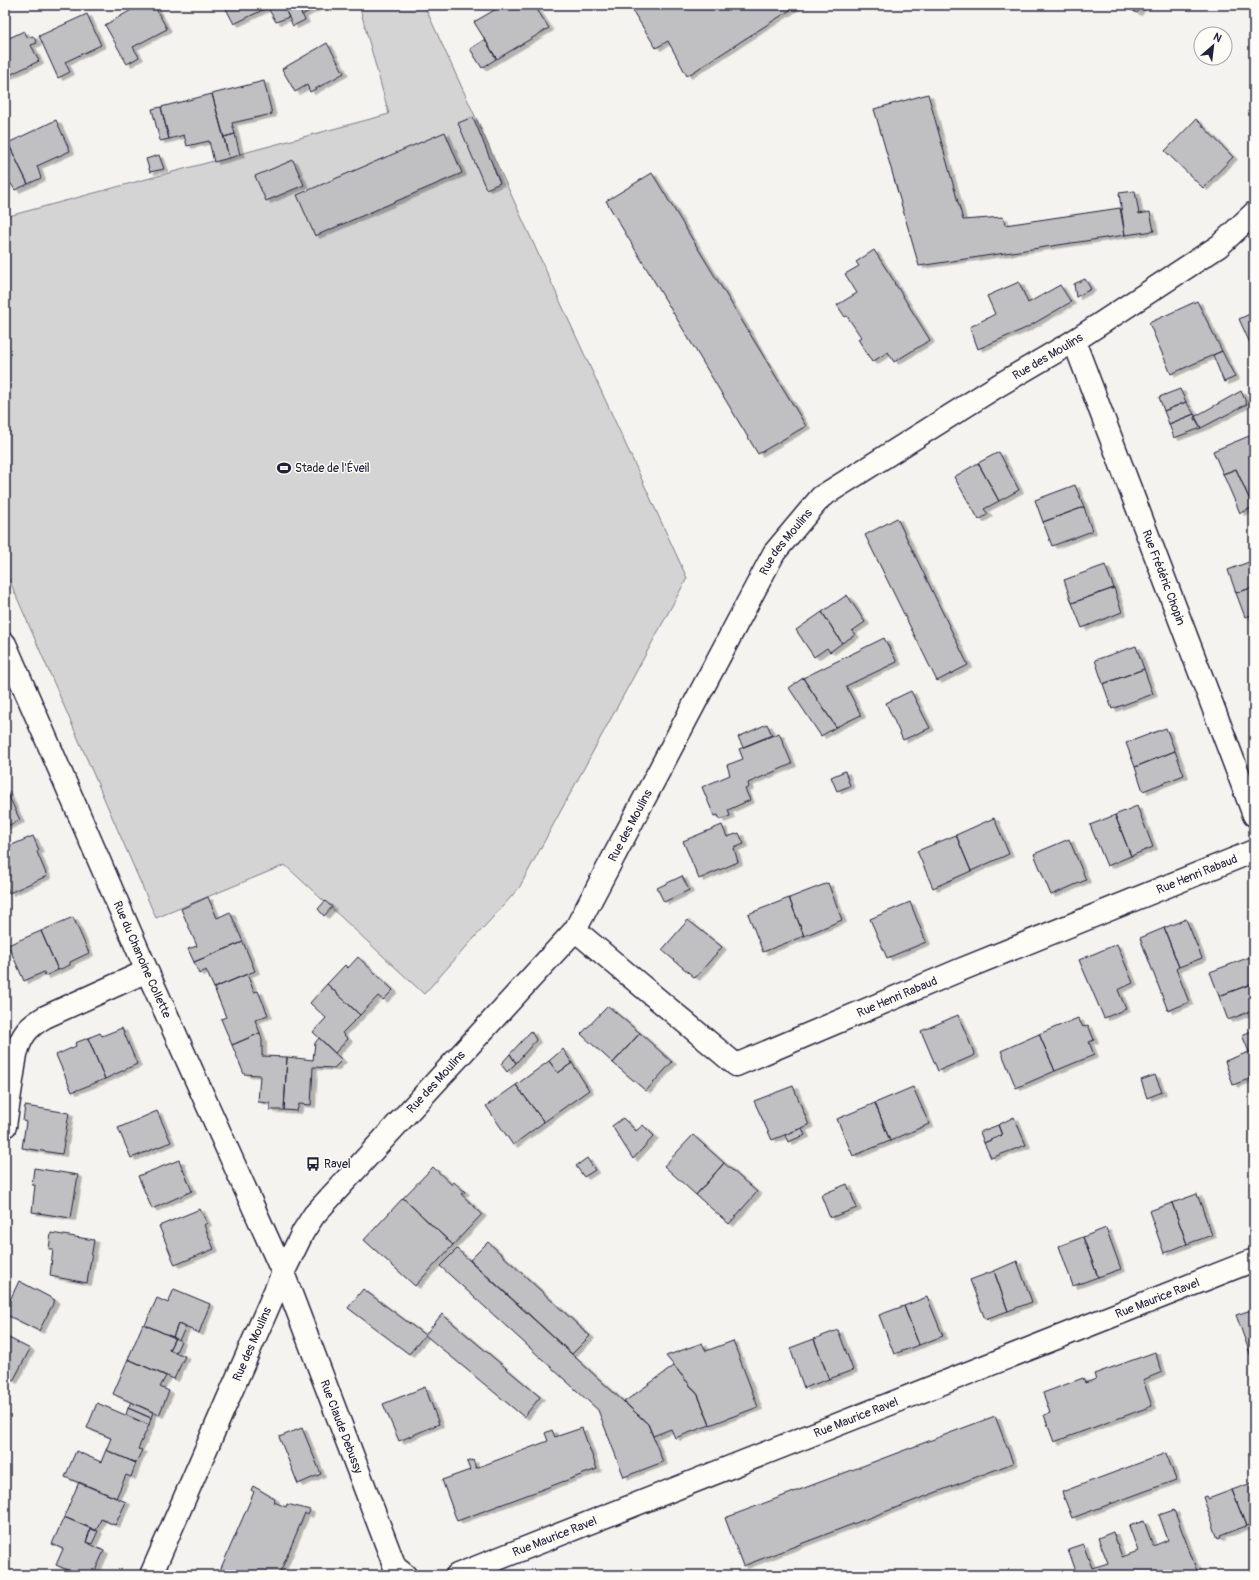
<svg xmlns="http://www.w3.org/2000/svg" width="1259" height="1580" font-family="Pangolin,sans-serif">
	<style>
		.green { fill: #d5d4d5; stroke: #7c7b88 }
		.building { fill: #c0bfc2; stroke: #22223b; filter: url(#shadow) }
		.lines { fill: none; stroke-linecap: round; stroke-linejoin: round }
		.street-casing { stroke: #22223b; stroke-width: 25 }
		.secondary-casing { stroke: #22223b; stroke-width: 25 }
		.street { stroke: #fdfcf7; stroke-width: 22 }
		.secondary { stroke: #fdfcf7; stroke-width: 22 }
		.labels { text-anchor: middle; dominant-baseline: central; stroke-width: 3; stroke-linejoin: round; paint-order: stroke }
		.street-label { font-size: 12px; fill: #22223b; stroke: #fdfcf7 }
		.poi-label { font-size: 12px; fill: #22223b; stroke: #fdfcf7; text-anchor: start }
	</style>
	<defs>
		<filter id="shadow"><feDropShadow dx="4.5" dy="2.5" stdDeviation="0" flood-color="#0004"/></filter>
	</defs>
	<rect width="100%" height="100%" fill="#f4f3ef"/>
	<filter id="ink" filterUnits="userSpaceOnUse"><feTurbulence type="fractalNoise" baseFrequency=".025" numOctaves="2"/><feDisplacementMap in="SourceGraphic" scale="8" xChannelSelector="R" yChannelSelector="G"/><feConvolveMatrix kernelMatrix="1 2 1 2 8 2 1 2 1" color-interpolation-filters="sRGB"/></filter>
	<g filter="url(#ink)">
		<path class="green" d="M359 5H424L687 578 519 888 424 994 285 865 156 918 5 570V217L389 114Z"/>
		<path class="building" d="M140 5H154L167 29 133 47 139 57 127 64 105 25Z
			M224 5H273L234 24Z
			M273 5H283L289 17 276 22 268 8Z
			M283 5H297L305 20 293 26Z
			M297 5H316L317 7 302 15Z
			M503 5H534L549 28 497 59 474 22Z
			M629 5H798L687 76 668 41 656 48Z
			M1123 5H1143L1137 13Z
			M87 14 101 45 65 62 70 72 58 78 39 36Z
			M24 31 28 38 33 36 37 43 31 45 39 61 5 77V40Z
			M485 39 496 59 482 68 470 49Z
			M327 43 344 73 310 92 307 85 295 92 282 69Z
			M264 81 272 114 232 123 235 134 224 137 212 94Z
			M212 94 229 158 214 162 209 141 187 146 184 135 169 139 161 107Z
			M928 94 963 220 1003 217 1005 225 1120 208 1125 235 919 266 874 109Z
			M161 107 169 139 160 141 152 109Z
			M473 117 500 183 486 189 458 123Z
			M1196 119 1233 157 1203 188 1165 151Z
			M56 120 70 151 37 166 41 178 28 184 8 143Z
			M445 132 462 173 315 236 297 195Z
			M235 134 240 155 229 158 224 137Z
			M8 143 28 184 15 190 9 181 5 183V144Z
			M159 155 164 169 150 172 146 159Z
			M293 160 304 185 266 201 255 176Z
			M652 173 806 426 758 454 606 201Z
			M1135 191 1139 214 1150 212 1154 231 1125 235 1119 193Z
			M874 250 894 281 895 285H896L930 340 894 362 888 352 872 362 858 339 861 337 847 316 845 317 837 305 857 293 845 274 859 266 856 262Z
			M1085 279 1091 289 1076 297 1074 284Z
			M1019 282 1028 303 1060 285 1071 302 1026 328 978 349 970 327 995 314 987 296Z
			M1197 301 1222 351 1171 374 1149 323Z
			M1254 312V352L1239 319Z
			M1222 351 1235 377 1224 382 1213 355Z
			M1180 389 1186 402 1164 411 1159 397Z
			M1241 391 1247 404 1201 428 1194 417Z
			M1186 402 1194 414 1169 424 1164 411Z
			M1194 414 1201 428 1174 438 1169 424Z
			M1254 434V506L1253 507 1236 469 1223 474 1213 451Z
			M999 452 1019 490 999 501 978 463Z
			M978 463 999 501 984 509 988 514 979 520 954 477Z
			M1236 469 1253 507 1240 513 1223 474Z
			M1075 485 1084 507 1043 522 1035 500Z
			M1084 507 1092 531 1052 546 1043 522Z
			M897 518 968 665 937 681 865 535Z
			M1254 560V587L1236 593 1228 570Z
			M1105 565 1114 588 1072 603 1064 580Z
			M1254 587V614L1245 617 1236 593Z
			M1114 588 1122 612 1082 628 1072 603Z
			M847 595 865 622 852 631 855 635 842 643 822 612Z
			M822 612 842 643 830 652 827 648 814 657 796 630Z
			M884 638 897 662 846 686 861 715 836 727 803 678Z
			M1136 646 1144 669 1103 684 1095 660Z
			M1144 669 1153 694 1112 709 1103 684Z
			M803 678 836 727 821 736 789 688Z
			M911 691 930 728 903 740 886 703Z
			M767 724 772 735 743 747 738 737Z
			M1166 728 1175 751 1135 767 1126 743Z
			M779 733 792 764 748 783 749 787 745 789 750 800 728 810 730 816 720 820 718 815 714 816 702 787 730 775 727 765 743 759 739 749Z
			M1175 751 1184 775 1143 791 1135 767Z
			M845 771 850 786 837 791 831 777Z
			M5 788 20 820 5 827Z
			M1137 806 1153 847 1131 856 1115 815Z
			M1115 815 1131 856 1107 866 1090 825Z
			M994 818 1009 854 971 871 956 835Z
			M722 825 727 837 739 833 744 844 734 848 738 862 699 879 683 841Z
			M956 835 971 871 933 888 917 851Z
			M33 836 39 850 37 852 47 876 9 893 5 883V848Z
			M1069 839 1086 880 1051 895 1034 854Z
			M682 876 689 890 664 902 657 888Z
			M828 883 842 920 804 936 789 898Z
			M208 897 217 918 230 912 243 942 194 962 188 949 197 946 181 909Z
			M789 898 804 936 763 952 748 914Z
			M325 901 332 907 324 916 318 909Z
			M910 902 926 942 887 958 870 919Z
			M73 917 89 953 70 962V965L58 970 41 931Z
			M1186 919 1202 958 1179 967 1164 928Z
			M688 920 722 947 695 978 662 950Z
			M1164 928 1179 967 1176 969 1189 1002 1168 1011 1140 938Z
			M41 931 58 970 45 976 44 972 24 981 8 945Z
			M243 942 255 971 214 988 206 970 199 974 194 962Z
			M1117 944 1133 983 1118 990 1126 1009 1104 1018 1079 960Z
			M358 957 393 990 383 1000 378 996 360 1015 327 984 345 965 348 968Z
			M1250 957 1254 969V983L1219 996 1210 972Z
			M247 974 254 992 258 991 268 1015 255 1020 260 1033 232 1045 221 1019 226 1017 214 988Z
			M1254 983V1010L1228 1020 1219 996Z
			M327 984 360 1015 342 1033 348 1039 335 1053 313 1032 326 1018 310 1003Z
			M608 1006 640 1033 613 1063 581 1034Z
			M958 1015 975 1055 938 1071 921 1031Z
			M1078 1018 1083 1027 1088 1025 1094 1040 1089 1042 1094 1055 1055 1071 1039 1034Z
			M122 1028 137 1064 105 1079 88 1038 100 1033 102 1036Z
			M1254 1030V1050L1249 1052 1242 1035Z
			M531 1031 536 1040 516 1063 510 1054Z
			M260 1033 262 1039V1056L287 1057 284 1110H270V1103L258 1102 260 1075 244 1074 232 1045Z
			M640 1033 672 1062 646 1091 613 1063Z
			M1039 1034 1055 1071 1016 1088 1001 1051Z
			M88 1038 105 1079 72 1092 56 1055 76 1046 75 1043Z
			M319 1038 342 1060 334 1068 313 1067 311 1105 299 1104 297 1111 284 1110 287 1057 313 1060 315 1043Z
			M563 1049 572 1063 558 1073 549 1061Z
			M1254 1050V1077L1233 1085 1225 1061Z
			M510 1054 516 1063 507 1072 501 1064Z
			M549 1061 558 1073 572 1063 589 1090 544 1122 516 1085Z
			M1155 1075 1162 1092 1147 1098 1141 1080Z
			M1254 1077V1090L1250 1079Z
			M516 1085 544 1122 513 1145 486 1106Z
			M793 1086 809 1125 772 1140 754 1101Z
			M913 1087 929 1124 890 1141 875 1103Z
			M875 1103 890 1141 853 1156 837 1119Z
			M25 1106 69 1113 62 1154 22 1148 26 1122 23 1121Z
			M157 1111 171 1142 131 1158 118 1128Z
			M1014 1117 1026 1145 991 1158 984 1143 1002 1135 998 1125Z
			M623 1118 636 1131 643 1125 654 1136 633 1159 612 1126Z
			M998 1125 1002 1135 984 1143 980 1132Z
			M802 1128 805 1135 788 1142 785 1135Z
			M693 1135 724 1163 696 1195 664 1166Z
			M587 1158 595 1170 584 1177 576 1166Z
			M179 1160 192 1191 152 1209 138 1176Z
			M724 1163 757 1192 729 1224 696 1195Z
			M433 1167 452 1185 454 1182 465 1192 461 1194 482 1214 453 1245 403 1198Z
			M34 1168 78 1175 71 1218 32 1212 35 1185H32Z
			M847 1184 857 1208 830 1218 821 1195Z
			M1197 1194 1212 1235 1187 1244 1172 1203Z
			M403 1198 453 1245 415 1286 364 1240Z
			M1172 1203 1187 1244 1164 1253 1149 1211Z
			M200 1209 207 1223 204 1225 214 1249 175 1265 159 1226Z
			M1106 1228 1121 1269 1098 1277 1083 1237Z
			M51 1233 94 1240 87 1283 50 1276 53 1249H49Z
			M1083 1237 1098 1277 1073 1286 1059 1246Z
			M488 1242 590 1336 572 1354 470 1260Z
			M457 1249 648 1424 663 1462 624 1477 598 1410 440 1266Z
			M1017 1261 1032 1302 1008 1311 994 1271Z
			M994 1271 1008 1311 985 1319 970 1280Z
			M19 1281 55 1300 39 1331 5 1314V1301L7 1298 10 1300Z
			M174 1289 210 1304 199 1333 178 1324 173 1337 145 1325 157 1298 168 1303Z
			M363 1289 425 1335 409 1354 348 1308Z
			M927 1297 943 1336 919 1345 904 1306Z
			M904 1306 919 1345 894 1354 879 1315Z
			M1254 1309V1355L1251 1356 1236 1315Z
			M442 1314 540 1397 524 1417 425 1335Z
			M143 1324 175 1338 169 1350 185 1356 174 1379 128 1359Z
			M178 1324 186 1327 179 1340 173 1337Z
			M838 1330 853 1370 829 1379 814 1339Z
			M5 1336 30 1349 13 1381 5 1377Z
			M175 1338 181 1341 176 1352 169 1350Z
			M814 1339 829 1379 804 1388 790 1348Z
			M733 1341 758 1407 710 1425 698 1395 666 1356 702 1343 706 1351Z
			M1155 1352 1162 1372 1143 1380 1152 1406 1054 1442 1044 1415 1050 1413 1043 1393 1083 1378 1085 1383 1096 1379 1094 1374Z
			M128 1359 166 1376 160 1387 169 1391 159 1415 113 1394Z
			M674 1366 698 1395 710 1425 675 1438 671 1429 653 1436 648 1424 624 1402Z
			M425 1387 439 1424 399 1441 383 1404Z
			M131 1402 153 1412 151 1418 128 1408Z
			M97 1403 149 1425 138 1449 142 1450 136 1463 106 1450 111 1438 87 1428Z
			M128 1408 151 1418 149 1425 126 1415Z
			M995 1416 1013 1463 743 1566 725 1518Z
			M302 1428 321 1474 298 1484 279 1437Z
			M582 1428 597 1469 457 1521 442 1480 470 1470 467 1462 473 1460 476 1468 548 1441 545 1433 552 1430 555 1437Z
			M106 1450 136 1463 131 1477 126 1475 116 1498 65 1477 76 1451 101 1462Z
			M1166 1453 1176 1480 1072 1518 1062 1492Z
			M79 1482 126 1502 115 1525 101 1519 96 1531 64 1517Z
			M1254 1482V1523L1246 1526 1232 1490Z
			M253 1486 275 1499 274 1502 286 1507 287 1504 310 1510 308 1515 305 1513 279 1575H218L254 1492 251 1490Z
			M1232 1490 1246 1526 1220 1536 1221 1538 1218 1539 1203 1497 1206 1496 1208 1499Z
			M1174 1510 1197 1571 1187 1575H1182L1179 1570 1165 1575H1075L1077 1574 1068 1549 1083 1544 1092 1568 1108 1563 1098 1538 1113 1532 1122 1557 1138 1551 1129 1526 1144 1521 1153 1546 1168 1540 1159 1515Z
			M64 1517 91 1528 86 1542 104 1551 93 1575H79L56 1565 63 1549 52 1544Z
			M91 1528 98 1531 92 1544 86 1542Z"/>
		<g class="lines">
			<defs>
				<g id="street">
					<path id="s1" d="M1074 341 1254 815"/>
					<path id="s2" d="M5 644 147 971 283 1273 395 1567 405 1575"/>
					<path id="s3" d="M575 930 736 1065 960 970 1254 851"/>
					<path d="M5 1126 16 1054C22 1034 28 1027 45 1017L147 971"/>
					<path id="s4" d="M457 1575 1254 1260"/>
				</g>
				<g id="secondary">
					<path id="s5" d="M151 1575 283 1273 303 1232 314 1215 575 930 774 553 821 497 999 385 1074 341 1219 246 1254 213"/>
				</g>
			</defs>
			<use href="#street" class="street-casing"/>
			<use href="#secondary" class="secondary-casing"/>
			<use href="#street" class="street"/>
			<use href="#secondary" class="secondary"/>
		</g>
	</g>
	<defs>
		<symbol id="stadium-bare" viewBox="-9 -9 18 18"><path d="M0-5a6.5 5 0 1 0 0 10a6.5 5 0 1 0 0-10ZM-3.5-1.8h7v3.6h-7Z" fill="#22223b" stroke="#fdfcf7" stroke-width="2.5" paint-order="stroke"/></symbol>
		<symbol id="bus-bare" viewBox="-9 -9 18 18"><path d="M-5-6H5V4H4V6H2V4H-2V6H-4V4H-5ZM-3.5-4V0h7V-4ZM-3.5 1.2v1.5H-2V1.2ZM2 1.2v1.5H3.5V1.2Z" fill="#22223b" stroke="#fdfcf7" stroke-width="2.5" paint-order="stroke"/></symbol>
	</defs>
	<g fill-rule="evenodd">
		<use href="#stadium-bare" x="274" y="458" width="20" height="20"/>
		<use href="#bus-bare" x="303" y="1154" width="20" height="20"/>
	</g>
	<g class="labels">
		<g class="street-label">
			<text stroke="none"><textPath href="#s5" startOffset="1548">Rue des Moulins</textPath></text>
			<text stroke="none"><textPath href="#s5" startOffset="1224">Rue des Moulins</textPath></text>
			<text stroke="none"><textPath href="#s1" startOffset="253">Rue Frédéric Chopin</textPath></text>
			<text stroke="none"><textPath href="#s5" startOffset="900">Rue des Moulins</textPath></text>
			<text stroke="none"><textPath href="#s3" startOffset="709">Rue Henri Rabaud</textPath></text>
			<text stroke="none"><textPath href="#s2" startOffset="344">Rue du Chanoine Collette</textPath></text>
			<text stroke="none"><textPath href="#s3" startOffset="385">Rue Henri Rabaud</textPath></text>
			<text stroke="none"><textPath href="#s5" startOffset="576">Rue des Moulins</textPath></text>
			<text stroke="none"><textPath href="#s4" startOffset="753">Rue Maurice Ravel</textPath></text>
			<text stroke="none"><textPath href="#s5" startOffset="252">Rue des Moulins</textPath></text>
			<text stroke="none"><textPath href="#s4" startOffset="429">Rue Maurice Ravel</textPath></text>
			<text stroke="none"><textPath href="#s2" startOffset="852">Rue Claude Debussy</textPath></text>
			<text stroke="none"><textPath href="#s4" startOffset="105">Rue Maurice Ravel</textPath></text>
		</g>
		<g class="poi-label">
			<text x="295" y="468">Stade de l'Éveil</text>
			<text x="324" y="1164">Ravel</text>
		</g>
	</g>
	<rect width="1259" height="1580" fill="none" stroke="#fdfcf7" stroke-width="20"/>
	<rect x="10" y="10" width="1239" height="1560" fill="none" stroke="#22223b" stroke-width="1.5" filter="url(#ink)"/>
	<g transform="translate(1213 46) rotate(28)"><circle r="19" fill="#fdfcf7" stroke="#a5a5ac"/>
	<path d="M0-3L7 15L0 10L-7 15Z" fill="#22223b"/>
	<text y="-6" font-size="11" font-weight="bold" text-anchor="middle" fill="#22223b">N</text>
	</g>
</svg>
